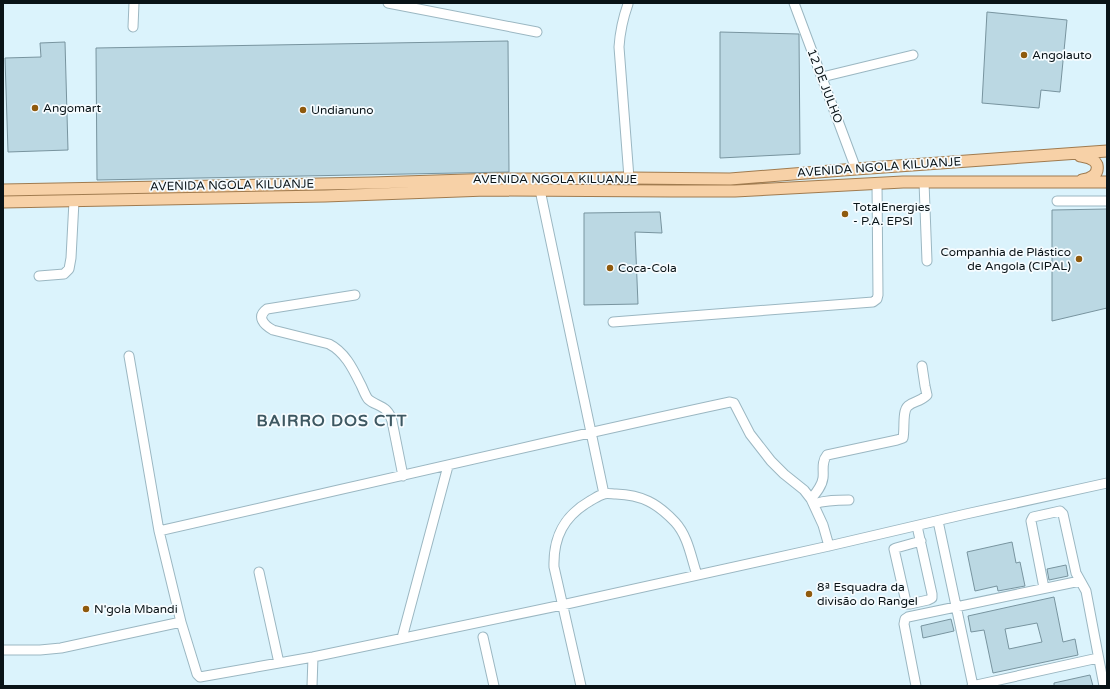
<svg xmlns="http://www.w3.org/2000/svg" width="1110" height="689" font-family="'Varela Round',sans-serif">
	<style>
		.building { fill: #bbd8e3; stroke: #78949f; fill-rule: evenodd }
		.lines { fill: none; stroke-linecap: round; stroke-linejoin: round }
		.minor-casing { stroke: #9bb7c2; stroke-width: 11 }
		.major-casing { stroke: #a07b4f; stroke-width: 13 }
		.minor { stroke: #fff; stroke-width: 9 }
		.major { stroke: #f7d1a7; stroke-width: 11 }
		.poi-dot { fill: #8f5a0d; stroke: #f6fcff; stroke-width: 1.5 }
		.labels { text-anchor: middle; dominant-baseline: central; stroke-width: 3.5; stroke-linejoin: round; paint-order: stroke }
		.poi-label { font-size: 12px; fill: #091317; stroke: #f6fcff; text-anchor: start }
		.street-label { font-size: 12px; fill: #091317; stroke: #f6fcff }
		.district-label { font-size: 16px; font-weight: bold; letter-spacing: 1px; fill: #3e5862; stroke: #f6fcff }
	</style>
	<rect width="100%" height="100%" fill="#dbf3fc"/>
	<path class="building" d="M987 12 1067 20 1060 92 1041 90 1039 108 982 103Z
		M720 32 799 34 800 154 720 158Z
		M508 41 509 172 97 180 96 48Z
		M65 42 68 150 8 152 5 58 41 57 40 43Z
		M1107 209V308L1052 321V210Z
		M660 212 662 233 635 232 638 304 584 305V213Z
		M1012 542 1016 563 1020 562 1025 586 998 591 997 586 975 591 967 552Z
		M1066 565 1068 576 1049 580 1047 569Z
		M1054 597 1063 642 1075 639 1078 655 993 673 984 630 971 632 968 616ZM1037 623 1042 642 1009 649 1005 629Z
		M951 619 954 631 923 638 921 626Z
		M1090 675 1093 686H1054V683Z"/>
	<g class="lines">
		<defs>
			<path id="minor" d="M388 3 537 32
				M794 3 856 169
				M628 4C623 18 620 32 619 47L629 178
				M133 27 134 3
				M822 77 913 55
				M924 182 927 261
				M540 190 604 494
				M1057 201H1107
				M39 276 64 274 69 269 71 258 74 201
				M355 295 267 309C256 317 264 325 273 330L329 344C345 352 353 369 361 385 363 389 365 395 368 399 373 404 381 405 386 410 389 413 391 417 392 421L403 476
				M613 322 873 302 877 299 878 295 877 183
				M129 356 159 531 181 622 197 674 200 677 313 657 562 605 829 546 966 514 1107 483
				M811 499C816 493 822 486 823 478 824 471 821 462 827 455L897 440 903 438C905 429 902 411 908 406 914 401 920 402 927 395L925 386 922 366
				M814 504C826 500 837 500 849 500
				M938 521 973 686
				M917 526 932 594V598L928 600 910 604H908L906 602 894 549 896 548 921 541
				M159 531C349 488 539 443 730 402L734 403 750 434 771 461 784 474 804 490 811 499 823 525 829 546
				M259 572 279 663
				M1044 588 1031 521 1033 517 1060 511 1063 514 1076 573 1086 591 1104 686
				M483 637 494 686
				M402 638 448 466
				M3 650H40L61 648 181 622
				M312 686 313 657
				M581 686 554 567C553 537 564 516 590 501 594 499 599 495 604 494 607 493 612 494 616 494 642 495 657 503 675 522 688 536 691 557 697 575
				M916 686 904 624 905 619 908 617 1080 581
				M972 686 1098 658"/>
			<path id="major" d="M1080 156C1084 157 1089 157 1093 160 1095 161 1096 163 1097 165 1099 175 1090 179 1082 180
				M3 190 372 183 498 179H534L629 178 730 179 856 169 1107 151
				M3 202 325 196 486 190 671 191H735L903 182H1107"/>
		</defs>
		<use href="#minor" class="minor-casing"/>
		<use href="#major" class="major-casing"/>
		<use href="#minor" class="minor"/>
		<use href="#major" class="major"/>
	</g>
	<g class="poi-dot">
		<circle cx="1024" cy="55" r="4"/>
		<circle cx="35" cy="108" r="4"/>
		<circle cx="303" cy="110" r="4"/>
		<circle cx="845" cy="214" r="4"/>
		<circle cx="1079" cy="259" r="4"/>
		<circle cx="610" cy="268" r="4"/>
		<circle cx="809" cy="594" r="4"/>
		<circle cx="86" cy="609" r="4"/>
	</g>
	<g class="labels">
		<g class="poi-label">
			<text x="1032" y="55">Angolauto</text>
			<text x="43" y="108">Angomart</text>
			<text x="311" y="110">Undianuno</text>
			<text x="853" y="207">TotalEnergies<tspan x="853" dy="14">- P.A. EPSI</tspan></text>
			<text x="1071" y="252" text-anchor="end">Companhia de Plástico<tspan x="1071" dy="14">de Angola (CIPAL)</tspan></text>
			<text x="618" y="268">Coca-Cola</text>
			<text x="817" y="587">8ª Esquadra da<tspan x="817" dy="14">divisão do Rangel</tspan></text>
			<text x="94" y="609">N'gola Mbandi</text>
		</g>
		<g class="street-label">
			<text transform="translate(825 86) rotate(69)">12 DE JULHO</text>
			<text transform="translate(879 167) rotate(-4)">AVENIDA NGOLA KILUANJE</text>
			<text x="555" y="179">AVENIDA NGOLA KILUANJE</text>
			<text transform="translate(232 185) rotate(-1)">AVENIDA NGOLA KILUANJE</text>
		</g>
		<g class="district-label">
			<text x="332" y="421">BAIRRO DOS CTT</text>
		</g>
	</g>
	<rect width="1110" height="689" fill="none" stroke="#091317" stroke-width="8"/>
</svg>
